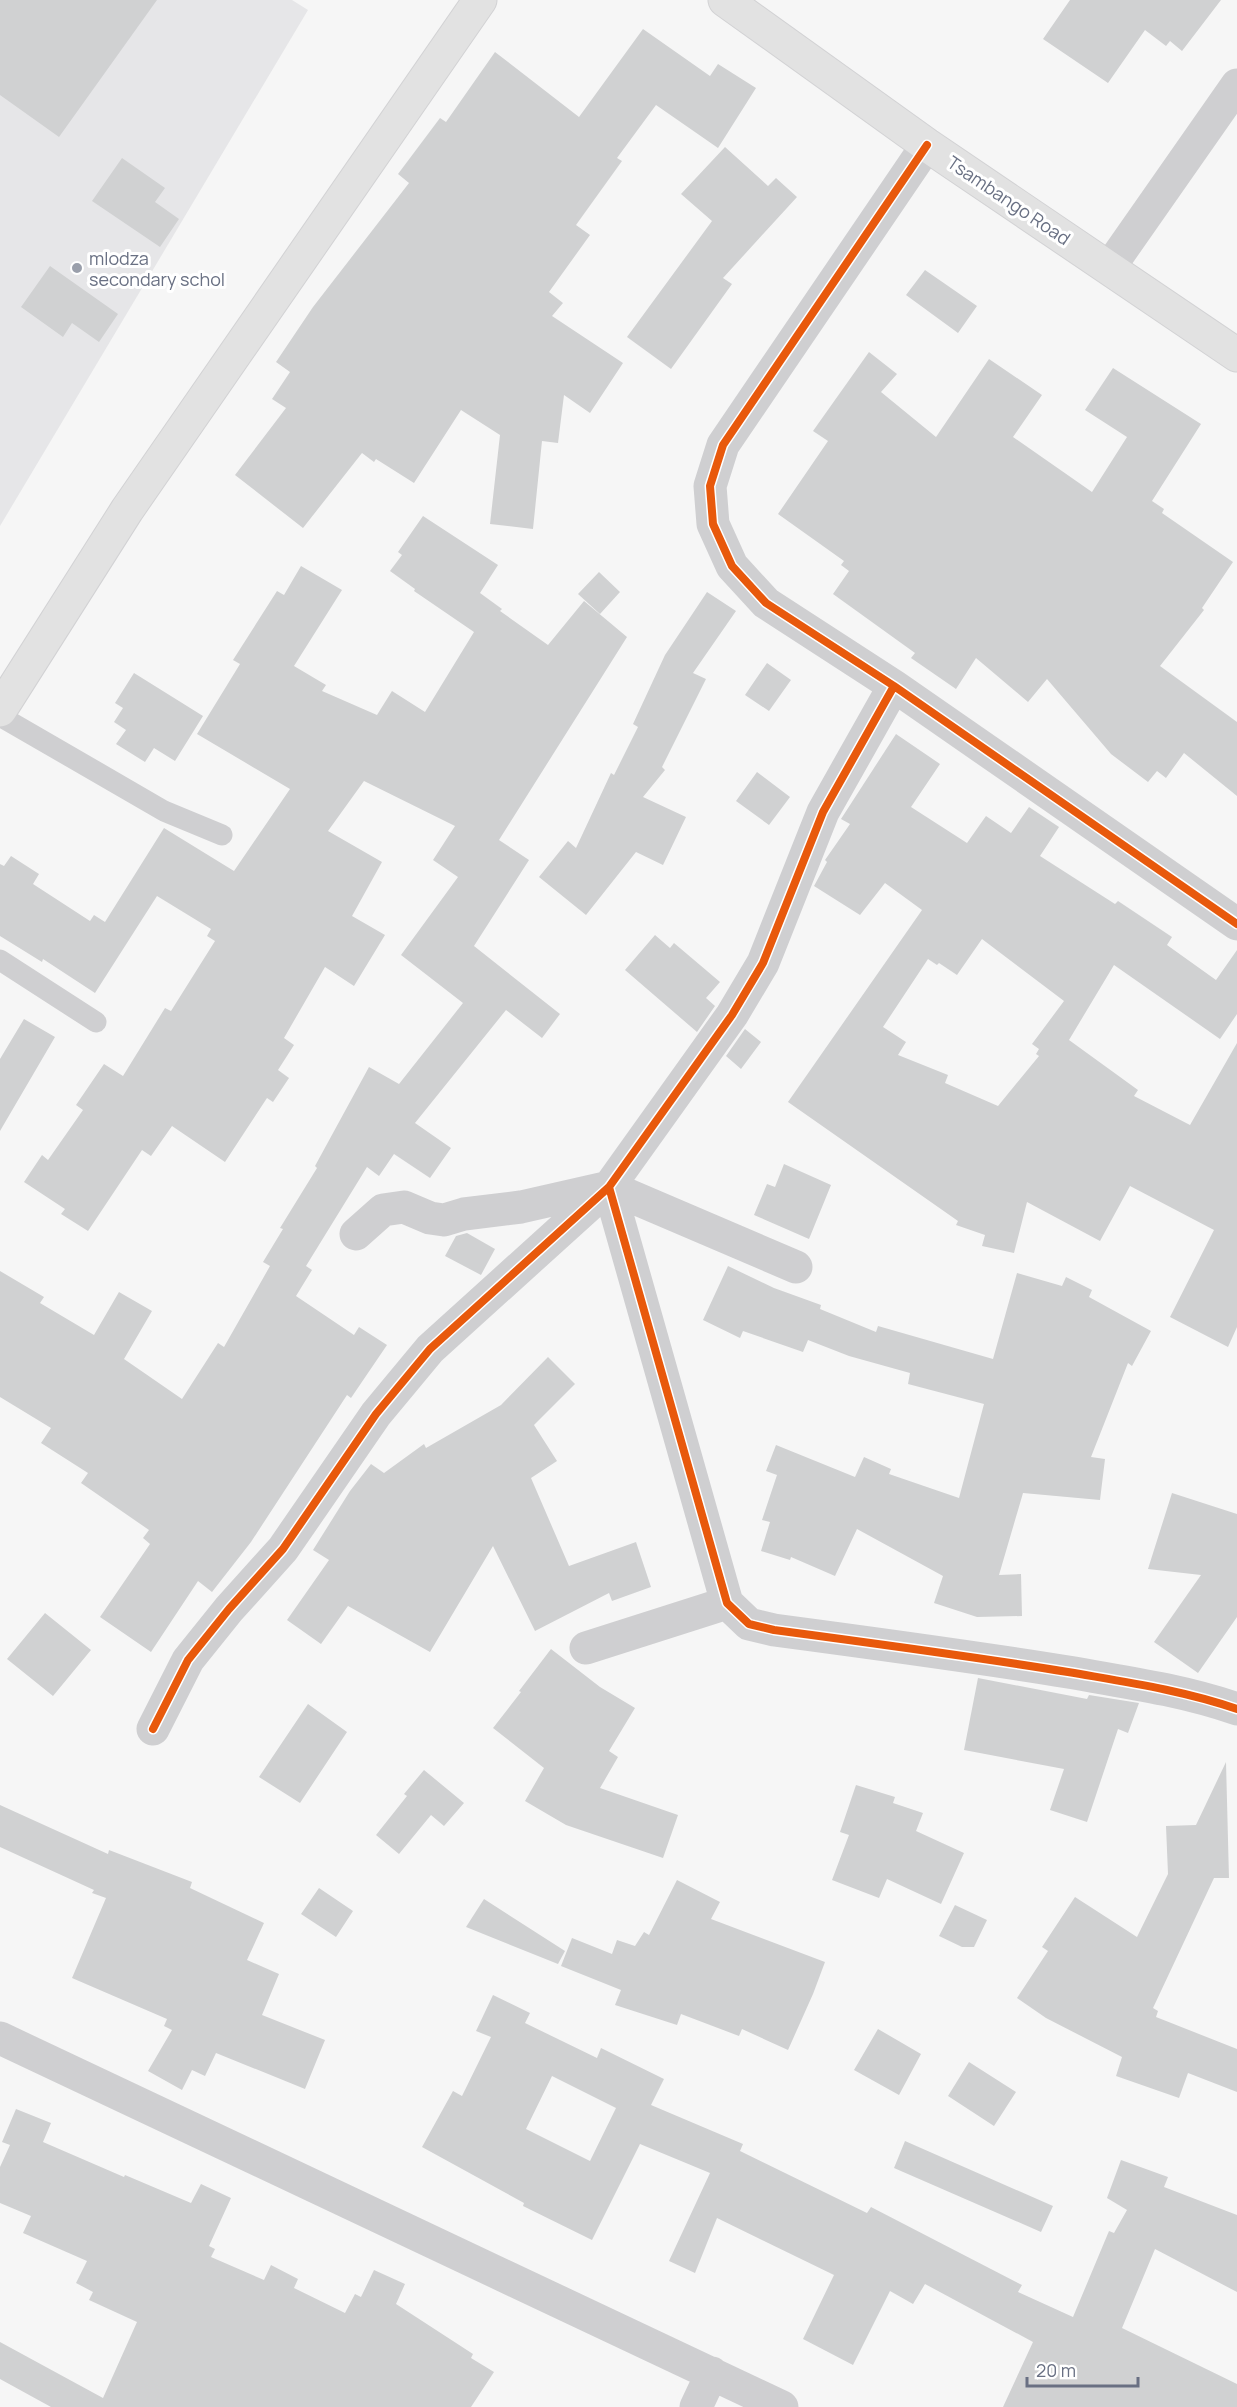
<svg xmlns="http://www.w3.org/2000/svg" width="1237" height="2407" font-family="Manrope,sans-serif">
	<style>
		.built { fill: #e6e6e8 }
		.building { fill: #d0d1d2; fill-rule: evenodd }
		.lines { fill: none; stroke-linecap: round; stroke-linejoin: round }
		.secondary-casing { stroke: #d2d2d4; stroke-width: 35 }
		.lane { stroke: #cfcfd1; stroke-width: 21 }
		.street { stroke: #cfcfd1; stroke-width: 33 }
		.secondary { stroke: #e2e2e2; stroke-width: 33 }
		.cycleway-casing { stroke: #fff; stroke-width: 11 }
		.cycleway { stroke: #e8590c; stroke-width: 8 }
		.poi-dot { fill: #9a9fab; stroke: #fff; stroke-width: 2 }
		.labels { text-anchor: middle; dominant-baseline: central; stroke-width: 6; stroke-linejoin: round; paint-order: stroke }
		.street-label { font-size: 18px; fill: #697083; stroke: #fff }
		.poi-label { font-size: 18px; fill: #697083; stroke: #fff; text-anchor: start }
	</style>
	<rect width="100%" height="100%" fill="#f6f6f6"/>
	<path class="built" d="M0 0H292L308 10 0 526Z"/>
	<path class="building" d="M0 0H157L59 137 0 95Z
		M1070 0H1221L1182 51 1170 41 1166 46 1145 30 1108 83 1043 39Z
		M643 29 710 76 718 64 756 88 718 148 656 105 617 158 622 161 576 225 590 235 549 292 563 303 552 316 623 363 590 413 564 395 558 443 542 441 533 529 490 524 500 435 461 410 414 483 376 459 374 462 362 453 303 528 235 475 286 408 272 399 290 372 276 362 313 307 409 183 398 174 440 118 446 122 495 52 579 117Z
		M725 147 768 186 776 178 797 197 723 278 732 284 671 369 627 337 712 221 681 194Z
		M122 158 165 188 155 202 179 219 160 247 92 201Z
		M50 266 118 314 99 342 72 323 63 337 21 307Z
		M925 270 977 306 958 333 906 295Z
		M869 352 897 374 881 392 936 437 989 359 1042 395 1013 437 1092 492 1127 437 1085 410 1113 368 1201 424 1152 501 1164 509 1162 513 1233 562 1202 608 1204 610 1160 666 1237 722V796L1184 753 1166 778 1157 771 1148 782 1111 754 1047 679 1028 702 976 658 956 689 911 658 915 653 833 594 849 571 841 565 844 561 778 514 828 441 813 431Z
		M423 516 498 565 480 593 502 609 500 611 548 645 584 601 627 637 499 840 529 860 474 946 560 1014 542 1038 506 1010 415 1123 451 1148 430 1178 394 1154 379 1176 367 1167 306 1266 312 1270 296 1296 354 1335 359 1327 387 1345 351 1398 347 1395 251 1542 212 1592 198 1581 151 1652 100 1617 150 1544 143 1538 149 1530 81 1483 88 1473 41 1443 51 1428 0 1397V1271L44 1297 40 1303 94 1335 119 1292 152 1311 124 1359 182 1399 218 1343 224 1347 270 1266 263 1262 283 1229 280 1228 317 1168 315 1166 369 1067 399 1084 463 1003 401 955 458 877 433 860 455 826 364 781 328 831 382 862 352 916 385 935 354 986 325 967 284 1038 294 1045 278 1070 289 1078 273 1102 267 1098 225 1162 172 1126 151 1156 142 1150 88 1231 61 1214 65 1209 24 1182 42 1155 48 1160 83 1110 76 1105 104 1064 123 1076 165 1008 171 1011 215 941 207 936 211 929 157 896 95 993 43 959 42 962 0 936V864L4 866 11 856 39 874 33 884 90 921 94 915 105 922 164 828 234 871 290 789 197 734 240 664 233 660 277 591 284 595 301 566 342 590 294 666 326 685 322 691 377 715 392 691 425 712 474 632 414 591 415 589 390 571 402 555 398 552Z
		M599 572 620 592 600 614 578 594Z
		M707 592 736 611 693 673 706 679 662 767 665 770 643 797 686 817 663 865 636 852 586 915 539 877 568 841 576 848 611 773 614 775 638 727 633 724 665 655Z
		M767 663 791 680 769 711 745 695Z
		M134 673 203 716 175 761 154 748 145 762 116 744 126 730 114 722 123 708 115 703Z
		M896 734 940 764 911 807 967 843 986 816 1011 833 1029 807 1059 827 1040 856 1115 904 1118 901 1172 937 1167 945 1216 980 1237 950V1014L1220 1039 1114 965 1069 1040 1138 1090 1134 1096 1190 1125 1237 1043V1327L1228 1347 1170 1317 1214 1230 1130 1186 1100 1241 1027 1202 1014 1253 982 1246 985 1235 956 1225 958 1221 788 1102 922 910 885 883 860 915 814 886 827 862 825 860 850 824 841 819ZM982 939 1064 1001 1032 1044 1039 1049 1036 1054 1039 1056 998 1106 945 1083 948 1075 898 1055 906 1042 883 1027 928 959 937 965 939 963 957 975Z
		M757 772 790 797 769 825 736 801Z
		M655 935 670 948 674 943 720 982 706 998 715 1006 697 1032 625 970Z
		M24 1019 55 1037 0 1131V1059Z
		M745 1029 761 1042 741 1069 726 1056Z
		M784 1164 831 1185 809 1239 754 1215 767 1184 775 1187Z
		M467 1233 495 1249 481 1275 445 1256 456 1236Z
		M728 1266 774 1288 821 1305 820 1309 876 1332 878 1326 993 1359 1017 1273 1062 1286 1066 1277 1092 1290 1089 1297 1151 1331 1132 1366 1128 1363 1091 1457 1105 1459 1100 1500 1023 1493 999 1575 1021 1574 1022 1616 977 1617 934 1603 943 1576 857 1529 835 1576 791 1557 790 1560 761 1551 770 1522 762 1520 777 1475 766 1471 776 1445 855 1477 864 1457 891 1469 889 1474 959 1498 984 1404 908 1384 910 1373 849 1356 808 1340 803 1352 743 1331 740 1338 703 1320Z
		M548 1357 575 1384 534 1425 557 1461 531 1478 569 1566 636 1542 651 1587 612 1601 609 1593 535 1631 493 1546 430 1652 348 1606 321 1644 287 1620 329 1560 313 1550 350 1491 371 1464 384 1473 424 1444 426 1448 501 1405Z
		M1172 1493 1237 1514V1617L1198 1673 1154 1642 1201 1575 1148 1569Z
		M45 1613 91 1650 53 1696 7 1659Z
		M551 1649 600 1687 635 1708 609 1751 618 1757 600 1788 678 1815 663 1858 566 1825 525 1801 544 1768 493 1728 521 1692 519 1691Z
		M978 1678 1087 1699 1089 1695 1139 1703 1128 1733 1118 1729 1087 1822 1050 1810 1064 1769 964 1750Z
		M308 1704 347 1732 300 1803 259 1777Z
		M1226 1762 1229 1878H1214L1153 2008 1158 2011 1156 2017 1237 2049V2092L1188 2073 1179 2098 1116 2076 1122 2057 1046 2018 1017 1998 1048 1951 1042 1947 1075 1897 1137 1937 1168 1874 1166 1826 1196 1825Z
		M424 1770 464 1803 444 1826 431 1815 399 1854 376 1835 407 1796 404 1794Z
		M856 1785 895 1797 893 1803 923 1813 916 1831 964 1853 941 1904 887 1879 879 1898 832 1880 849 1835 840 1832Z
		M0 1805 108 1854 109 1850 192 1882 190 1888 264 1923 247 1960 279 1974 262 2015 325 2040 305 2089 216 2053 205 2076 192 2070 182 2090 148 2071 172 2030 164 2026 167 2019 72 1978 106 1898 92 1893 94 1890 0 1847Z
		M677 1880 720 1902 711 1919 825 1962 813 1994 788 2050 742 2029 739 2036 681 2014 677 2025 615 2005 621 1990 561 1966 572 1938 612 1954 617 1940 635 1946 644 1932 649 1935Z
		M319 1888 353 1911 336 1937 301 1914Z
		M484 1899 565 1951 558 1964 466 1927Z
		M955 1905 987 1920 974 1947H962L939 1936Z
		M493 1995 530 2013 525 2023 597 2058 601 2048 664 2079 651 2105 743 2144 740 2151 867 2213 871 2207 1022 2285 1018 2292 1073 2317 1109 2231 1114 2233 1127 2210 1107 2198 1121 2160 1168 2177 1164 2187 1237 2215V2292L1155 2249 1122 2328 1237 2384V2407H1003L1033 2342 925 2284 913 2304 890 2291 853 2365 803 2339 834 2275 717 2218 695 2273 669 2261 710 2173 640 2144 592 2240 523 2206 524 2203 422 2147 453 2091 462 2096 491 2037 476 2031ZM552 2076 616 2108 590 2161 526 2129Z
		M878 2029 921 2054 899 2095 854 2070Z
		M969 2062 1016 2092 994 2126 948 2096Z
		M16 2109 51 2123 43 2142 124 2177 125 2175 191 2203 201 2184 231 2198 209 2246 215 2249 211 2257 264 2280 271 2265 298 2279 294 2288 345 2313 355 2294 361 2297 374 2270 405 2284 396 2304 473 2354 471 2358 494 2372 471 2407H51L0 2379V2342L103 2398 137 2322 89 2300 93 2292 76 2283 87 2261 23 2233 31 2216 0 2203V2167L10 2145 2 2142Z
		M905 2141 1053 2206 1041 2232 894 2168Z"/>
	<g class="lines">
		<defs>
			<path id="secondary" d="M725 0 927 145 1237 355
				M0 710 127 510 480 0"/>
		</defs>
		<use href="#secondary" class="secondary-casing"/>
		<path class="lane" d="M0 716 164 811 222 835
			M0 960 96 1022"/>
		<path class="street" d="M927 145 723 445 710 486 713 524 732 566 766 603 894 686 1237 924
			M1109 268 1237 85
			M609 1187 727 1603 749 1624 774 1630C872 1643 970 1656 1068 1672 1125 1682 1182 1690 1237 1709
			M356 1234 383 1210 404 1207 430 1218 444 1220 464 1214 521 1207 609 1187 796 1267
			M586 1648 727 1603
			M153 1729 188 1660 229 1609 283 1549 376 1414 430 1349 609 1187 732 1015 763 963 823 812 894 686
			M0 2038 782 2407
			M696 2407 712 2373"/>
		<use href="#secondary" class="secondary"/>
		<defs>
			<path id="cycleway" d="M927 145 723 445 710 486 713 524 732 566 766 603 894 686 1237 924
				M609 1187 727 1603 749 1624 774 1630C872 1643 970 1656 1068 1672 1125 1682 1182 1690 1237 1709
				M153 1729 188 1660 229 1609 283 1549 376 1414 430 1349 609 1187 732 1015 763 963 823 812 894 686"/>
		</defs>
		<use href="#cycleway" class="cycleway-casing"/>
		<use href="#cycleway" class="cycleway"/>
	</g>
	<circle class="poi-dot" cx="77" cy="268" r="6"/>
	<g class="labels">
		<g class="street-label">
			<text transform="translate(1009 200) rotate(34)">Tsambango Road</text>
		</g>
		<g class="poi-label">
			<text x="89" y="258">mlodza<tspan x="89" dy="21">secondary schol</tspan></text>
		</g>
	</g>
	<path d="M1027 2377v9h111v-9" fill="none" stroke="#697083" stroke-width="3"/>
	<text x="1036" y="2377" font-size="18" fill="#697083" stroke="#ffffff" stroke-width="4.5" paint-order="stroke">20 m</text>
</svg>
